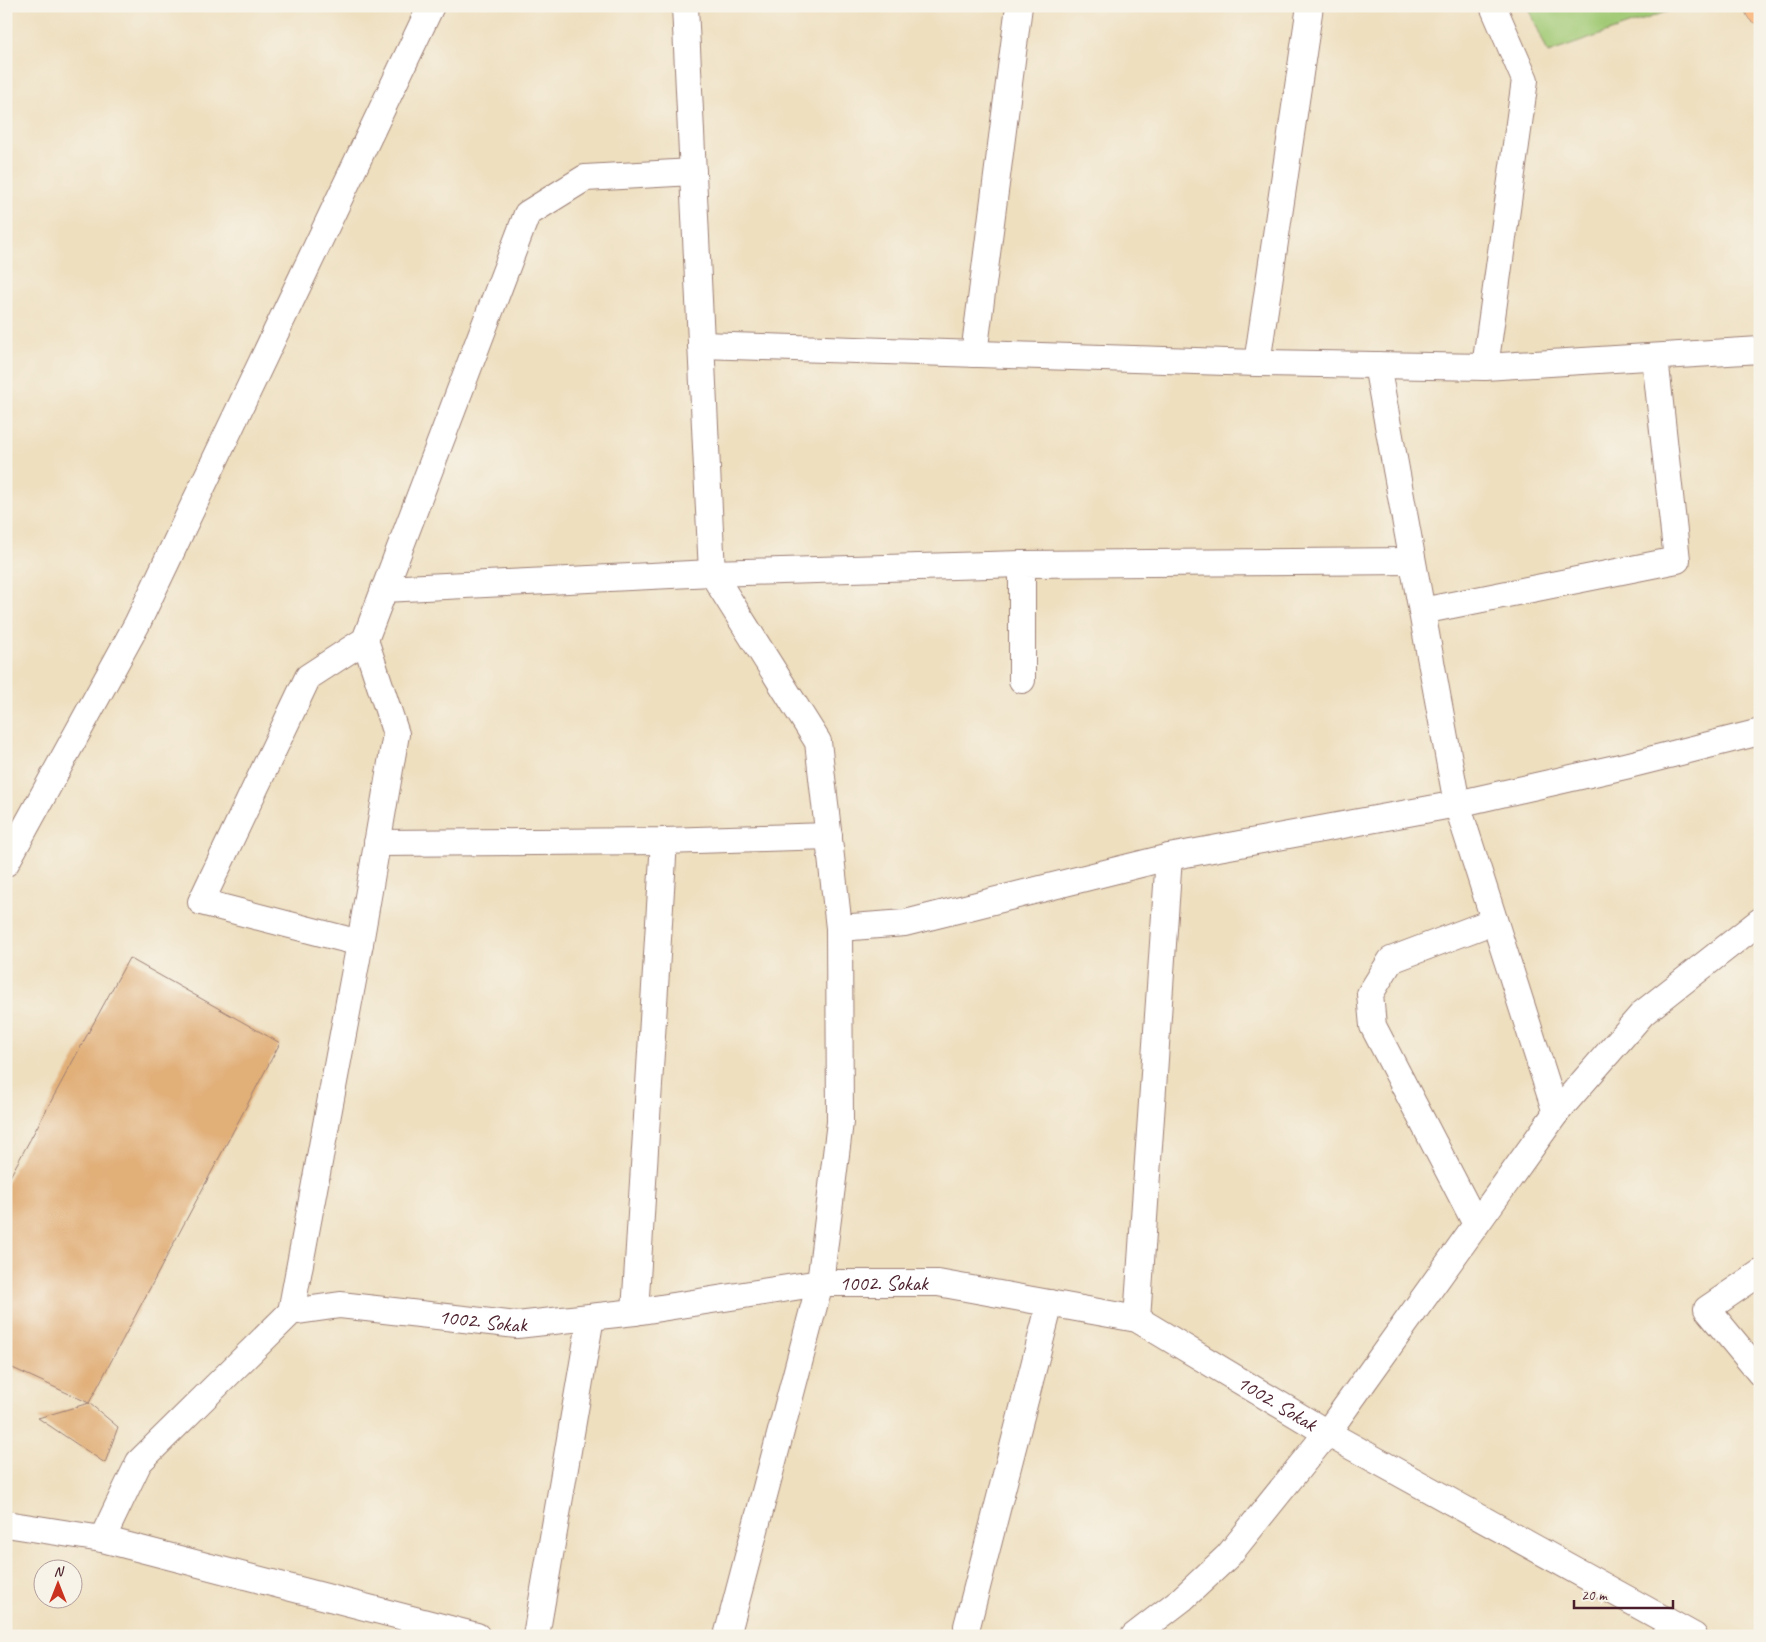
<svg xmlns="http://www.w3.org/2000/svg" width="1766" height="1642" font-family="Caveat,sans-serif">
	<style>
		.green { fill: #a2ca76; stroke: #767450 }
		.building { fill: #e1af78 }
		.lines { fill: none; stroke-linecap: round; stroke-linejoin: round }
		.street-casing { stroke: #9c7f75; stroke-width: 28 }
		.primary-casing { stroke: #9c7f75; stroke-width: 29 }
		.street { stroke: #fff; stroke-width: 26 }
		.primary { stroke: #f8bd89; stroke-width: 28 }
		.labels { text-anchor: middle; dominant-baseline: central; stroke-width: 4; stroke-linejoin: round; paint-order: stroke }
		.street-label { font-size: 21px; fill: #4a1f2b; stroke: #f7f3e8 }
	</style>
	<rect width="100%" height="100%" fill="#f7f3e8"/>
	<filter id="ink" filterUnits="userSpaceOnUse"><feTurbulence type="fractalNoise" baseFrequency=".02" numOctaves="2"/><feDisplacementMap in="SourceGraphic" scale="10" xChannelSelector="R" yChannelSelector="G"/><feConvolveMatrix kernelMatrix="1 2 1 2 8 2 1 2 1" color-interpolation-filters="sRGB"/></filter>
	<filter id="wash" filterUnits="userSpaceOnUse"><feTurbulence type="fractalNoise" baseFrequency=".0096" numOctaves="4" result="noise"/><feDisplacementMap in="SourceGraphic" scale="20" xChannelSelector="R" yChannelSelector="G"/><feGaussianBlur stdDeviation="1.12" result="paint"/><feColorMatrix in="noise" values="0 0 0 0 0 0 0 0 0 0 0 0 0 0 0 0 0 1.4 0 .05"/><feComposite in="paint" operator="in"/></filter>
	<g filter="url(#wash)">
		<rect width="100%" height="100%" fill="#eedfbf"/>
		<path class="green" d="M1528 6H1683L1548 53Z"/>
		<g id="blocks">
			<path class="building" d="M129 958 280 1043 89 1403 6 1365V1184Z
				M89 1403 118 1427 105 1463 38 1418Z"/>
		</g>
	</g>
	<g filter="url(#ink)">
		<use href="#blocks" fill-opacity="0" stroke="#9c7f75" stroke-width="1"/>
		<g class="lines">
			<defs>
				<g id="street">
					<path d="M685 6 712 573 818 742 839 928 840 1122 820 1283 727 1636"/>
					<path d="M701 345 1257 363 1485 367 1760 350"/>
					<path d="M974 354 1019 6"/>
					<path d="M1257 363 1310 6"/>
					<path d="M1377 365 1457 804 1556 1113"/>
					<path d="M1485 367 1525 80 1493 6"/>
					<path d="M384 589 712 573 1022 564"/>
					<path d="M1422 611 1677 560 1655 357"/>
					<path d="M1022 680V564L1412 561"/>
					<path d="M377 843 664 841 829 836"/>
					<path d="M6 863 137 624 431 6"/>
					<path d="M839 928 905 923 1169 857 1457 804 1629 765 1760 732"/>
					<path d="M360 943 201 902 308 677 365 640 527 214 585 178 693 172"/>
					<path d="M1476 1224 1373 1026 1370 994 1391 960 1494 921"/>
					<path d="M1760 1273 1707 1309 1760 1373"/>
					<path d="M291 1312 360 943 396 734 365 640"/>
					<path d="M635 1312 664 841"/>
					<path d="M1137 1319 1169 857"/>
					<path d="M6 1524 102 1539 477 1636"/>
					<path id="s1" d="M102 1539 139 1462 291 1312 340 1305 517 1325 635 1312 820 1283H938L1137 1319 1327 1433 1694 1636"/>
					<path d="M967 1626 1050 1303"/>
					<path d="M536 1636 591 1317"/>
					<path d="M1134 1636 1182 1599 1228 1556 1327 1433 1556 1113 1643 1013 1760 921"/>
				</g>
				<path id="primary" d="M1758 6 1760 10"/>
			</defs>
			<use href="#street" class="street-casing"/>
			<use href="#primary" class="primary-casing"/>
			<use href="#street" class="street"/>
			<use href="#primary" class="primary"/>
		</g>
	</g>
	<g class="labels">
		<g class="street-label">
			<text stroke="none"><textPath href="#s1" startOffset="896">1002. Sokak</textPath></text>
			<text stroke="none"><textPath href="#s1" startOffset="492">1002. Sokak</textPath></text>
			<text stroke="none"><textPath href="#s1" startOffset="1316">1002. Sokak</textPath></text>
		</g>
	</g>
	<rect width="1766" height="1642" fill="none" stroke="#f7f3e8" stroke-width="25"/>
	<g transform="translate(58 1584)"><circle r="24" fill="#f7f3e8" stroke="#b29e9c"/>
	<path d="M0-4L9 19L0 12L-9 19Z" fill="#c8321e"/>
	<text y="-8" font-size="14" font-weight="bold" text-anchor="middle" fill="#4a1f2b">N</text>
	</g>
	<path d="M1574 1600v8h99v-8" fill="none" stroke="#4a1f2b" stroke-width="2.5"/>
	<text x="1581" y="1600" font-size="15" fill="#4a1f2b" stroke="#f7f3e8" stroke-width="4" paint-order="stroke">20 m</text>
</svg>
